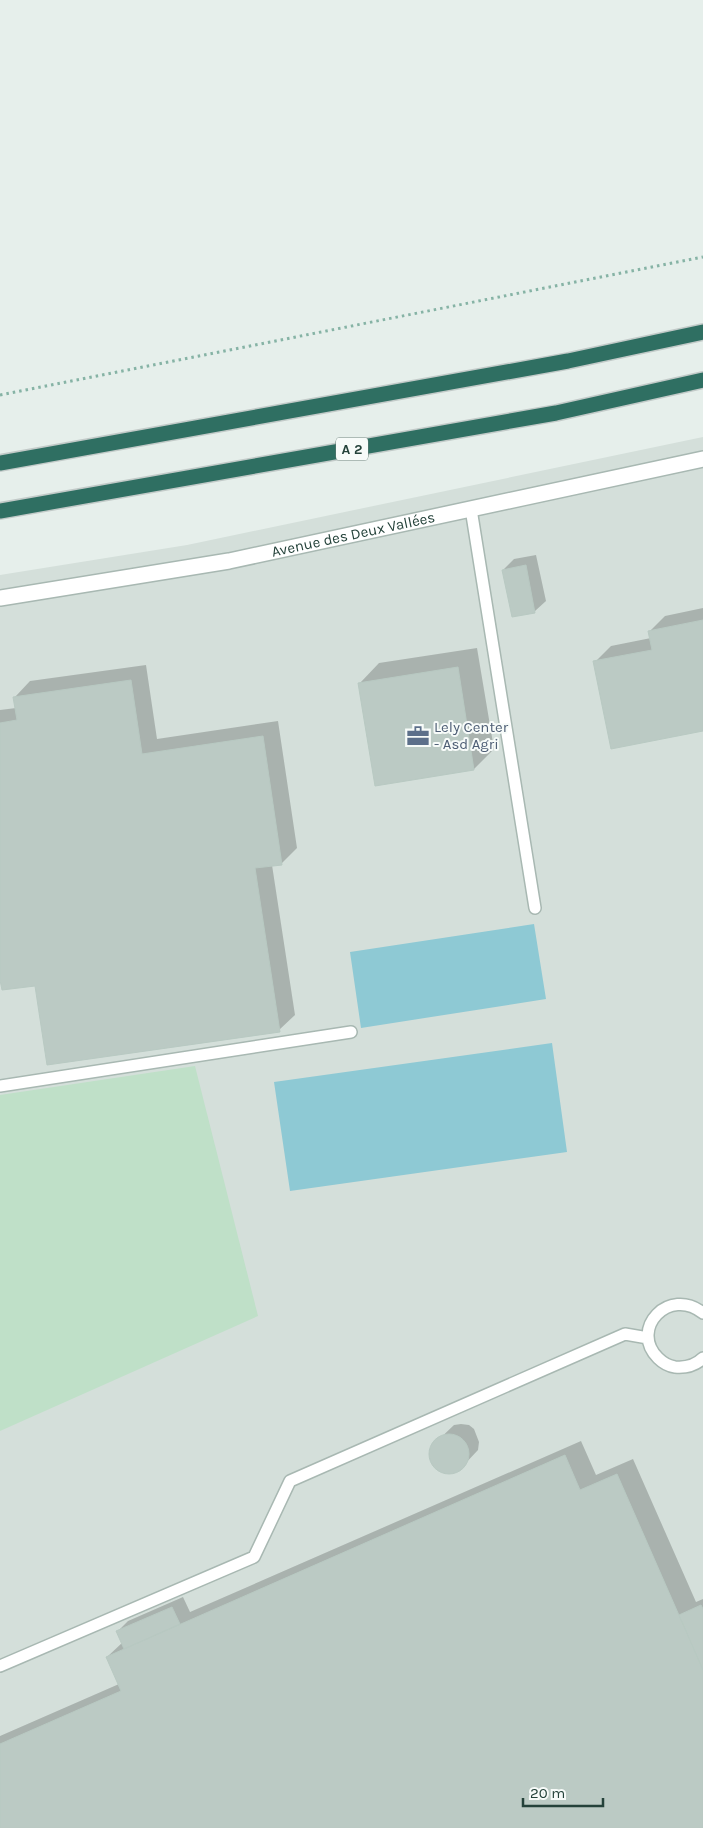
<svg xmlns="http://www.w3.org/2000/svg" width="703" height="1828" font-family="Karla,sans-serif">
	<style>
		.built { fill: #d4dfda }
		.green { fill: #bfe0c8 }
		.water { fill: #8ec9d4 }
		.shadow { fill: #0003 }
		.building { fill: #bbcac4; stroke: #b8c9c2 }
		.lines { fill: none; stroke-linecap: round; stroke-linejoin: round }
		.service-casing { stroke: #a8b8b2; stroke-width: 14 }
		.minor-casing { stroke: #a8b8b2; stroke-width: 18 }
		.motorway-casing { stroke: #c2cac8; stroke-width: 18 }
		.path { stroke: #86b3a5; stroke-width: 3; stroke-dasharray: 2.5 4; stroke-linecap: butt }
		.service { stroke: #fff; stroke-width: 11 }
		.minor { stroke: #fff; stroke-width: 15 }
		.motorway { stroke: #2f6f62; stroke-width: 15 }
		.labels { text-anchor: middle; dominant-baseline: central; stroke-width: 4; stroke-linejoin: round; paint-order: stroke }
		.shield { fill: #f7fbf9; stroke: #637a73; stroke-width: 1 }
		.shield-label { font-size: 14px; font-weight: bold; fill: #24423a }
		.street-label { font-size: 15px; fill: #24423a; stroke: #f7fbf9 }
		.service-label { font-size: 15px; fill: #4e5e75; stroke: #f7fbf9; text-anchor: start }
	</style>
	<rect width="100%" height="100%" fill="#e6efeb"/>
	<path class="built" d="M703 437V1828H0V575L187 545Z"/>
	<path class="green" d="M195 1066 258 1316 0 1431V1095Z"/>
	<path class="water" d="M534 924 546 999 361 1028 350 952Z
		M552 1043 567 1152 290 1191 274 1082Z"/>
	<path class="shadow" d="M536 555 546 601 535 611 513 616 503 570 514 559Z
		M703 608V730L595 662 611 646 651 638 649 632 665 616Z
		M477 648 494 749 474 769 360 683 379 663Z
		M146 665 157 739 278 721 297 848 281 864 272 865 295 1015 279 1030 36 984 0 971V710L16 708 15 697 30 681Z
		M461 1424 469 1425 474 1429 479 1442 478 1450 462 1467 455 1471 449 1472 441 1471 436 1467 432 1460V1446L454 1425Z
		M581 1441 596 1475 633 1459 696 1602 703 1599V1828H0V1736L119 1684 107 1657 123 1642 118 1631 128 1621 183 1597 190 1612Z"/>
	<path class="building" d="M526 565 535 613 512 617 502 570Z
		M703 620V731L611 749 593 661 652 650 648 631Z
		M458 667 474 770 375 786 358 683Z
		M131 680 142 754 263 736 282 865 255 868 280 1032 47 1065 35 986 2 990 0 980V723L17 720 13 697Z
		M429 1454a20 20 0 1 1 40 0a20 20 0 1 1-40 0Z
		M565 1455 580 1490 617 1474 703 1670V1828H0V1744L121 1691 106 1657Z
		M701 1605 703 1609V1670L679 1615Z
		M172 1607 180 1624 124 1649 116 1631Z"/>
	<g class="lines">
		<defs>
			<path id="service" d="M471 509 535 908
				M0 1086 351 1032
				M703 1313C669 1286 629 1329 658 1358 663 1363 668 1366 675 1367 686 1368 695 1366 703 1358
				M0 1666 254 1557 290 1481 625 1334 648 1338"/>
			<g id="minor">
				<path id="s1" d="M0 598 229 561 703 459"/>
			</g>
			<path id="motorway" d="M0 463 568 361 703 332
				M0 511 556 413 703 380"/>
		</defs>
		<use href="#service" class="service-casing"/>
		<use href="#minor" class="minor-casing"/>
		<use href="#motorway" class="motorway-casing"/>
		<path class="path" d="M0 395 703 257"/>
		<use href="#service" class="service"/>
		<use href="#minor" class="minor"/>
		<use href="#motorway" class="motorway"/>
	</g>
	<defs>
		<symbol id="office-bare" viewBox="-9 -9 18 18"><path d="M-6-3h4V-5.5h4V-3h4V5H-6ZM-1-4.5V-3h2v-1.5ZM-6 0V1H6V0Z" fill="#5c6f8a" stroke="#f7fbf9" stroke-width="2.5" paint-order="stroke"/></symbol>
	</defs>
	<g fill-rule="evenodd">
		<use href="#office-bare" x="402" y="720" width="32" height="32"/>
	</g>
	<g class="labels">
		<rect class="shield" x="336" y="437.5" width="32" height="23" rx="4"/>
		<g class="shield-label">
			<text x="352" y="449">A 2</text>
		</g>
		<g class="street-label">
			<text stroke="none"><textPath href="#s1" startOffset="359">Avenue des Deux Vallées</textPath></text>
		</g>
		<g class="service-label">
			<text x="434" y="727">Lely Center<tspan x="434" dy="17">- Asd Agri</tspan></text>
		</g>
	</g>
	<path d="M523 1798v8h80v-8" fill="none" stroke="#24423a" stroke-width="2.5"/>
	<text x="530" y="1798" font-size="15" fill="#24423a" stroke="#f7fbf9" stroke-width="4" paint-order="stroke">20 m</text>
</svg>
